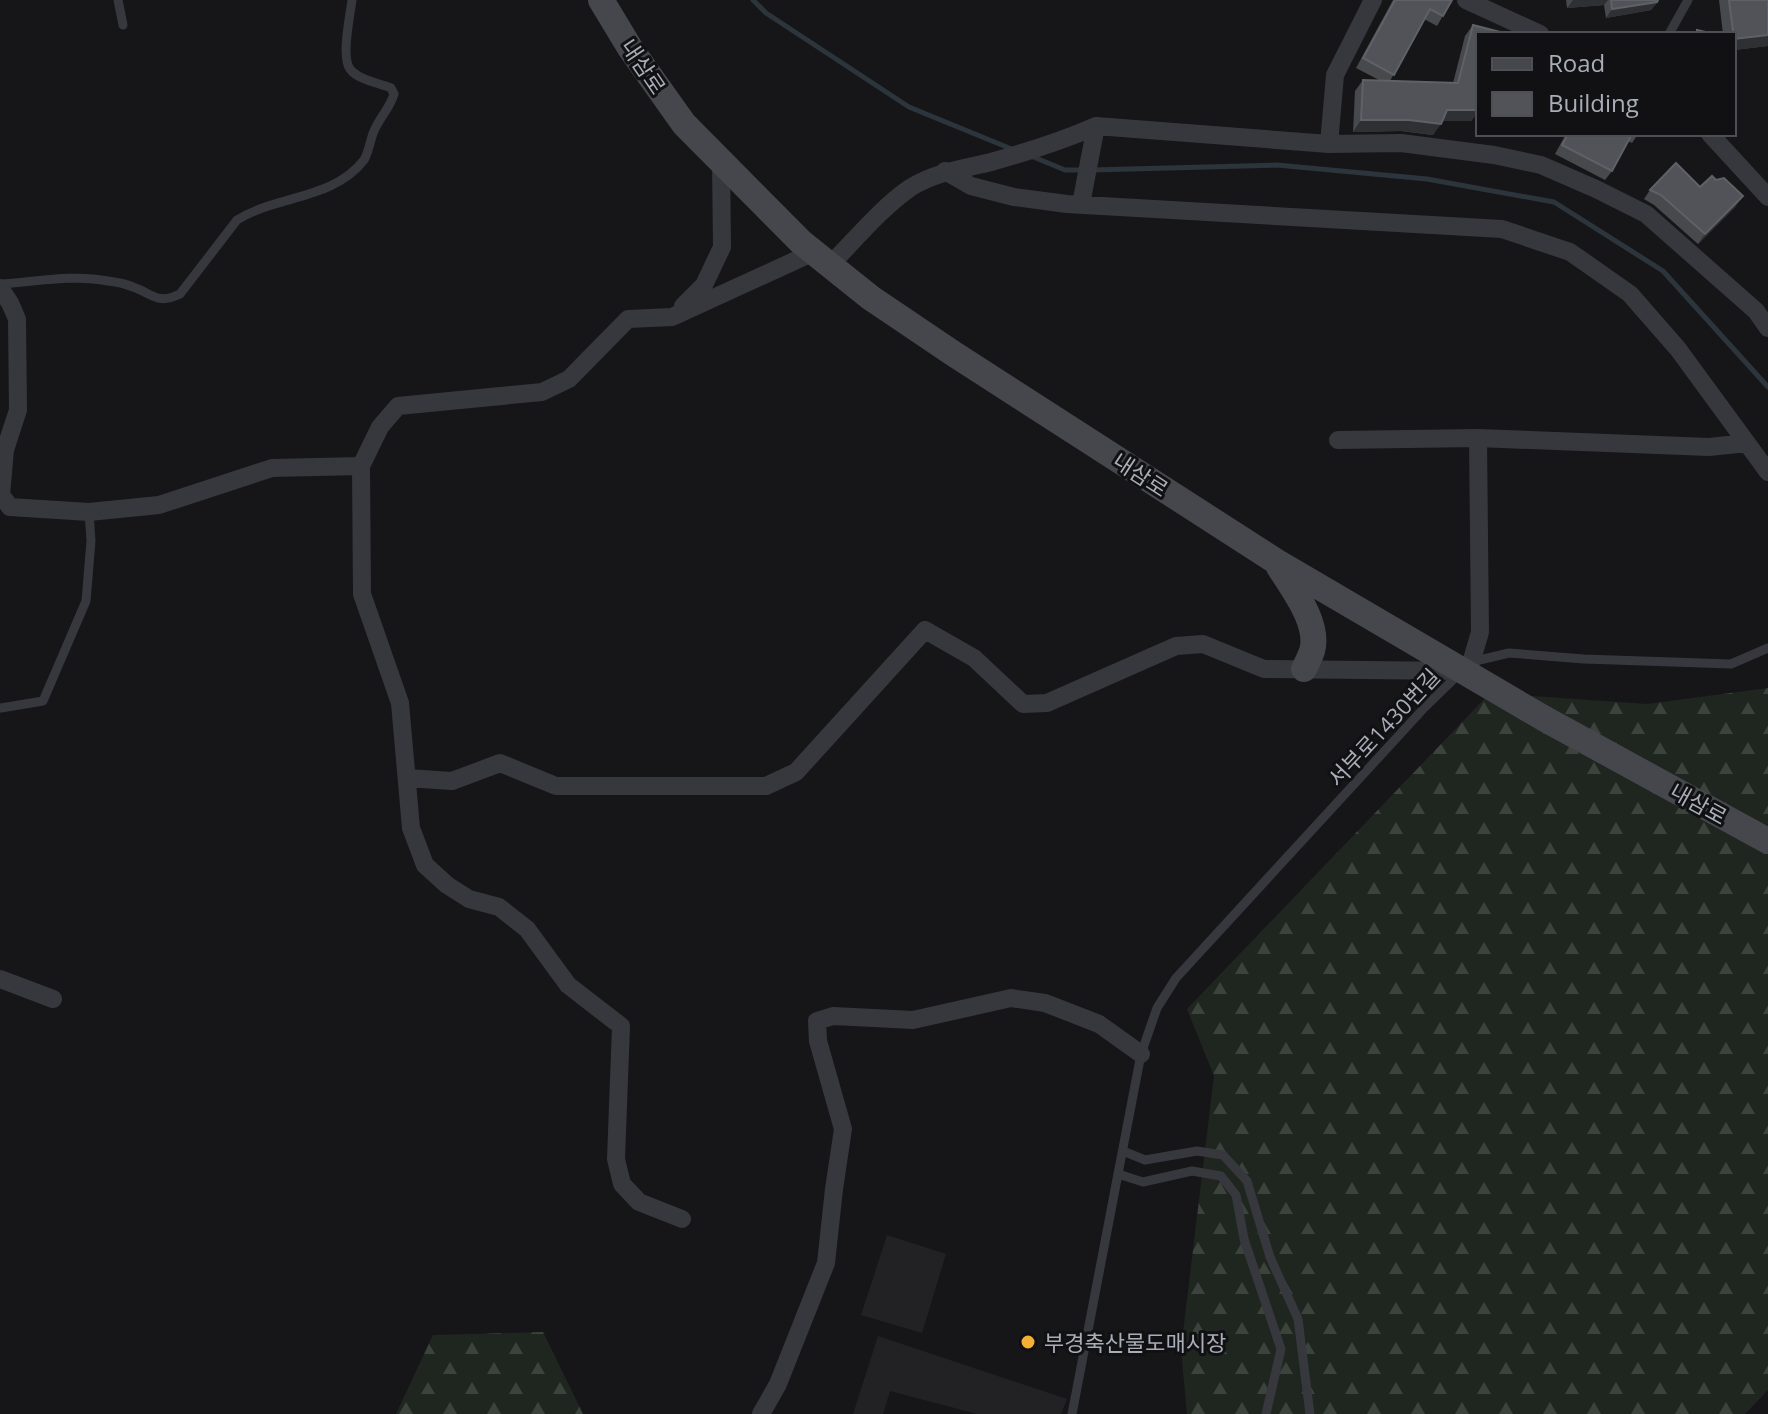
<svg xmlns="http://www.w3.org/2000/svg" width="1768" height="1414" font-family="'Open Sans','Noto Sans KR',sans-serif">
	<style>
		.built { fill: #222225 }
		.forest { fill: url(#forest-firs) }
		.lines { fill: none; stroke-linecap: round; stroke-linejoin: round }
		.stream { stroke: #2c353c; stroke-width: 5 }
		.lane { stroke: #37383d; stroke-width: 9 }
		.street { stroke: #37383d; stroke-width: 18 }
		.secondary { stroke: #45474d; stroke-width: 26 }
		.wall { fill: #47494d }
		.shaded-wall { fill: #2f3033 }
		.building { fill: #525359; stroke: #5f6168; stroke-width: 2 }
		.poi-dot { fill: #f2b134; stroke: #111113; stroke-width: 3 }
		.labels { text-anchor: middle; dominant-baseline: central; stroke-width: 6; stroke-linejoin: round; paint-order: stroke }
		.street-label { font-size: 22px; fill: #a8adb8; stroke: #111113 }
		.poi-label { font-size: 22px; fill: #a8adb8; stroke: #111113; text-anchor: start }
	</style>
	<defs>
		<pattern id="forest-firs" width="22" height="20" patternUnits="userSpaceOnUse" patternTransform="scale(2)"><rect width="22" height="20" fill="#1e261f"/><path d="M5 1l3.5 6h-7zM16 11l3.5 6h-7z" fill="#3c433d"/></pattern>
	</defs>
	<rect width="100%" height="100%" fill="#161618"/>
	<path class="built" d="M887 1235 946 1254 922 1333 861 1315Z
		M878 1336 1067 1399 1061 1414H977L890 1391 883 1414H853Z"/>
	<path class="forest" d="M1768 688V1390L1745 1414H1187L1181 1349 1214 1076 1187 1009 1490 693 1647 704Z
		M543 1332 583 1414H396L433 1335Z"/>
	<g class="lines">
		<path class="stream" d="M753 0 766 13 909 107 1014 150
			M1031 156 1065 170H1082
			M1092 170 1277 165 1427 179 1554 202 1663 271 1768 387"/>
		<path class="lane" d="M118 0 123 25
			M1669 34 1688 0
			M0 284C35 282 73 274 108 281 116 282 126 284 133 287 153 294 158 305 180 294L237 220C277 195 333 200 364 160 369 152 370 140 374 131 380 117 390 108 394 94L391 88C379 83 358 80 350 69 341 57 350 16 352 0
			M1471 662 1509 653 1584 659 1731 664 1768 648
			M1 708 43 701 86 601 91 541 89 512
			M1123 1151 1145 1160 1197 1151 1223 1155 1247 1181 1270 1257 1298 1319 1310 1414
			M1118 1174 1143 1182 1192 1171 1221 1176 1236 1195 1244 1239 1281 1349 1266 1414
			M1072 1414 1141 1054 1157 1008 1176 978 1425 707 1461 672"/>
		<path class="street" d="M1466 0 1540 34
			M1710 134 1768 197
			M1329 144 1335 75 1373 0
			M945 171 971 186 1014 197 1067 204 1502 229 1570 252 1630 294 1678 349 1768 472
			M1081 204 1096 126
			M830 265C855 240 881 208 910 188 935 172 963 169 991 162 1027 152 1062 141 1096 126L1329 144 1401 143 1494 155 1541 165 1596 189 1646 214 1756 311 1768 328
			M0 288 10 303 17 319 18 410 5 450 1 495 10 507 89 512 159 505 272 468 361 466 380 427 398 406 542 392 569 379 628 319 672 317 814 252
			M683 306 704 285 722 247 721 162
			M1338 440 1478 438 1709 447 1747 443
			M361 466 362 594 400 703 411 828 425 865 447 885 469 899 499 907 527 929 568 985 621 1026 616 1159 622 1184 639 1202 682 1219
			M1471 663 1480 632 1478 438
			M407 778 452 781 500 763 556 786H766L796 772 925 630 974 658 1023 704 1047 703 1176 646 1203 644 1264 669 1461 671
			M0 979 53 999
			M761 1414 778 1384 826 1263 834 1189 843 1129 818 1041 817 1021 833 1016 913 1020 1011 998 1045 1003 1099 1024 1141 1054"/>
		<path class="secondary" d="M601 0 630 48 684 124 801 242 871 298 954 354 1277 562 1545 719 1768 841
			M1279 567C1293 589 1320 624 1312 651 1310 657 1307 663 1304 669"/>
	</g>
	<path class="wall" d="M1393 0H1452L1437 26 1424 19 1390 81 1453 83 1465 36 1473 25 1478 34V112L1471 121H1442L1433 135 1401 131 1353 132 1355 91 1363 80H1379L1356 68Z
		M1566 0H1659L1651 10 1606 18 1604 5 1567 8Z
		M1719 0H1768V46L1734 50V34H1723Z
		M1566 134H1638L1632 143 1628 141 1612 171 1605 180 1555 154Z
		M1700 187 1736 206 1698 244 1654 205 1644 199 1650 190Z"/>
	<path class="shaded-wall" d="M1573 0H1608L1604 5 1567 8Z
		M1659 0 1651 10 1606 18 1612 9Z
		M1768 35V46L1734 50V39Z
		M1447 110H1478V112L1471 121H1439Z
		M1361 120H1409L1441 124 1433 135 1401 131 1353 132Z
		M1743 196 1736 206 1698 244 1705 234Z"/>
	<path class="building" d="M1395 0H1452L1443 16 1430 9 1394 75 1363 58Z
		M1611 0H1658L1657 2 1612 9Z
		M1729 0H1768V35L1734 39Z
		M1473 25 1508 34H1478V110H1447L1441 124 1409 120H1361L1363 80 1458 83Z
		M1697 30 1714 34H1697Z
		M1568 134H1632L1612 171 1562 145Z
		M1676 163 1700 187 1712 176 1716 180 1724 178 1743 196 1705 234 1661 195 1650 190Z"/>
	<circle class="poi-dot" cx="1028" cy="1342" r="8"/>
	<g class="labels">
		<g class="street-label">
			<text transform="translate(644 66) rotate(56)">내삼로</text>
			<text transform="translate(1141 474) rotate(33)">내삼로</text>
			<text transform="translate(1383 727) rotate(-47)">서부로1430번길</text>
			<text transform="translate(1699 803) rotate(29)">내삼로</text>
		</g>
		<g class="poi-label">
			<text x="1044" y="1342">부경축산물도매시장</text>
		</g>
	</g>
	<rect x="1476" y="32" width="260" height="104" fill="#111113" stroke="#4d4f55" stroke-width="2"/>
	<rect x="1492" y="58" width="40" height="12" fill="#45474d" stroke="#4d4f55" stroke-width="2"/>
	<text x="1548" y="72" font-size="24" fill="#a8adb8">Road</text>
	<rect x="1492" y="92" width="40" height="24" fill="#525359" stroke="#4d4f55" stroke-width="2"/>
	<text x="1548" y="112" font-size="24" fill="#a8adb8">Building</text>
</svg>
